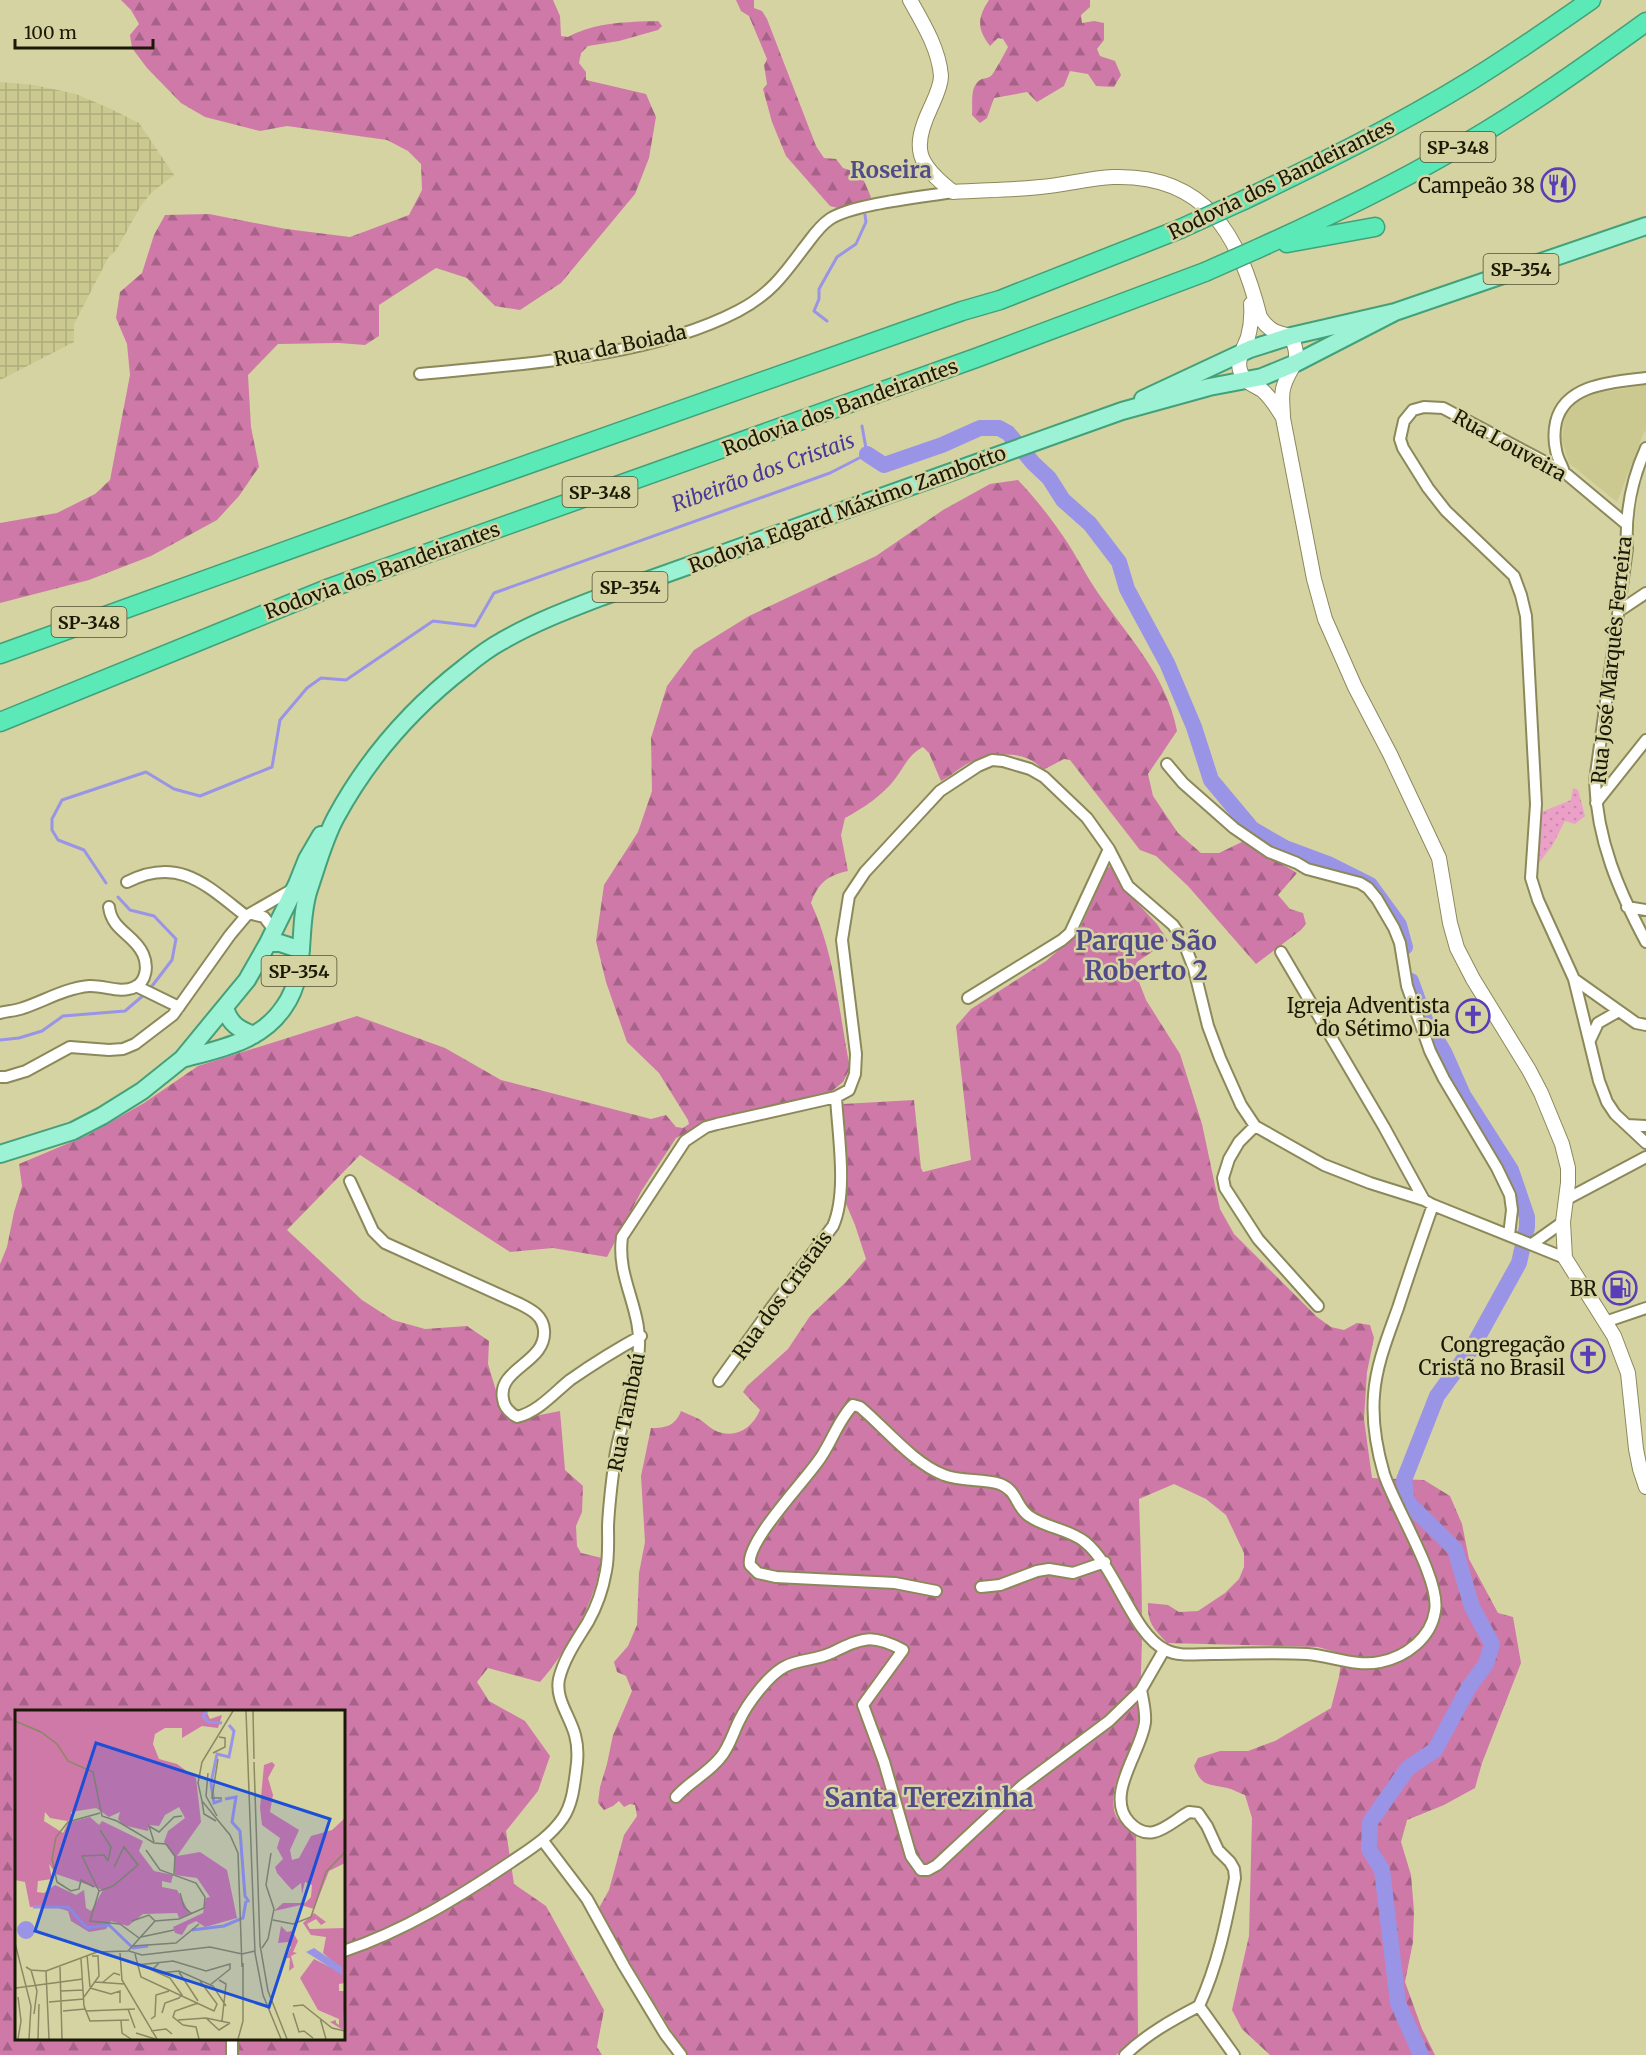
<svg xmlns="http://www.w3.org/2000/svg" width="1646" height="2055" font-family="Merriweather,serif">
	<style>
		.built { fill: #cbc990 }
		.industrial { fill: url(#industrial-grid) }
		.grass { fill: url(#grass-dots) }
		.forest { fill: url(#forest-firs); fill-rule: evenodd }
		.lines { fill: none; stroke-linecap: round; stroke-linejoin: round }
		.stream { stroke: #9a94e7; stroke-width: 3 }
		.river { stroke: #9a94e7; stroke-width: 16 }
		.minor-casing { stroke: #8b895a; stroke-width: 14 }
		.tertiary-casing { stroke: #8b895a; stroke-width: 16 }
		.primary-casing { stroke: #44a079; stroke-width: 20 }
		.motorway-casing { stroke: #44a079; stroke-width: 21 }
		.minor { stroke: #fff; stroke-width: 10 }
		.tertiary { stroke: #fff; stroke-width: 14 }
		.primary { stroke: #9cf2d4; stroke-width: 16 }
		.motorway { stroke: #5ae9b7; stroke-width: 18 }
		.motorway-bridge-casing { stroke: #44a079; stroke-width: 21; stroke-linecap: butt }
		.motorway-bridge { stroke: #5ae9b7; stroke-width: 18 }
		.labels { text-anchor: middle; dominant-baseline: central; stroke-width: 5; stroke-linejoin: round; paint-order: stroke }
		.shield { fill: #d5d3a1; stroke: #525134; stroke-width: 1.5 }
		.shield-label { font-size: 18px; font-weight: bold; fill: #1a1906 }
		.street-label { font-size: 20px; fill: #1a1906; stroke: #d5d3a1 }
		.poi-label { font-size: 20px; fill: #1a1906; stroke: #d5d3a1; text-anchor: end }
		.water-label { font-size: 21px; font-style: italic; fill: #4a3899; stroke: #d5d3a1 }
		.quarter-label { font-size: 22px; font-weight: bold; fill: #514b89; stroke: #d5d3a1 }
		.district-label { font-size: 26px; font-weight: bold; fill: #514b89; stroke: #d5d3a1 }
		.inset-river { fill: none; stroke: #9a94e7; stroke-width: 3 }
		.inset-road { fill: none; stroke: #8a8963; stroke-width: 1.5 }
		.view { fill: #1d4ed8; fill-opacity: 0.15; stroke: #1d4ed8; stroke-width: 3 }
		.inset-edge { fill: none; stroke: #1a1906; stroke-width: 3 }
	</style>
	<defs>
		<pattern id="industrial-grid" width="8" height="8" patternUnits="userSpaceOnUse" patternTransform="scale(1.5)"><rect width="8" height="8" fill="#cbc990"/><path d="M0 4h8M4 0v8" fill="none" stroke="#aeac7b"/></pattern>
		<pattern id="grass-dots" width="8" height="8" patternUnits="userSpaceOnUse" patternTransform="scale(1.5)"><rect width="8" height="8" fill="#eba0c8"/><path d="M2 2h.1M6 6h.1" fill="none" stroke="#c989aa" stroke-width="1.8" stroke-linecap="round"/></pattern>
		<pattern id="forest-firs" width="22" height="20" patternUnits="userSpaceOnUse" patternTransform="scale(1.5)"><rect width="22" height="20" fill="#cf79a9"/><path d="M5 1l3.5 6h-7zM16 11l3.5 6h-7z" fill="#a76288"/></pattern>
	</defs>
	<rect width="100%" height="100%" fill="#d5d3a1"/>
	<path class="built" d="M1646 385V430L1643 434 1617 502 1569 463 1562 440 1564 420 1568 410 1582 398 1591 394Z"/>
	<path class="industrial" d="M0 82 34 85 76 94 111 109 139 123 174 175 151 193 140 207 117 249 108 258 74 324V342L0 380Z"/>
	<path class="grass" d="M1573 788 1578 790 1585 816 1575 824 1565 821 1552 846 1538 864 1539 813 1571 800Z"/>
	<path class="forest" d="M121 0H553L560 16 561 36 568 37C596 22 627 22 658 21L662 26 658 30 619 41 588 46 581 53 579 63 586 72V80L646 94 656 117 649 158 635 194 561 283 520 310 495 306 467 278 436 268 379 305V336L365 345 339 343 278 344 248 375 251 427 259 467 239 496 217 520 151 556 89 580 0 603V523L57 513 95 494 110 480 130 375 127 344 116 318 120 292 142 273 154 235 165 215 209 214 286 229 350 237 409 215 422 190 421 164 408 151 387 140 287 126 260 131 205 117 181 103 147 68 132 48 130 35 139 24 131 10Z
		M736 0H754V8L762 11 767 19 816 146 824 158 836 159 843 168 861 174 871 197 867 203 838 208 830 206 786 156 772 122 763 89 767 84 764 65 767 59 749 16 741 11Z
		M989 0H1090V7L1081 15 1082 23 1094 21 1104 23V40L1097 49 1100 56 1115 61 1121 75 1114 87 1096 86 1088 74 1070 71 1064 86 1037 102 1027 92 994 98 987 118 980 123 972 115C973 102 969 85 982 79 985 78 988 78 991 76 993 75 1006 51 1008 47L1003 39 998 38 990 46C977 29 977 18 989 0Z
		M1018 480C1037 500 1054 522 1069 545 1079 561 1087 577 1098 593 1129 638 1166 675 1177 731L1148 774 1153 796 1178 833 1201 853H1219L1244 841 1297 873 1278 895 1290 909 1303 913 1306 924 1301 930 1256 964 1188 886 1156 856 1140 850 1070 760 1064 759 1043 770C1026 749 992 752 969 763 959 768 951 776 941 781L929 753 923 747C909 754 904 767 895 779 883 795 862 809 845 818L841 835 848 871C828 875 818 883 811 903 835 954 839 1013 850 1068L843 1082 826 1096 704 1125 676 1138 642 1190 607 1257 553 1248 510 1252 360 1155 287 1230 362 1300 393 1320 425 1329 467 1326 489 1341 488 1364 497 1394 515 1420 560 1411 565 1470 583 1486 582 1512 576 1526 577 1546 581 1553 602 1558C599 1569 598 1580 594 1590 583 1622 562 1657 540 1682L488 1668 477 1682 489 1701 525 1721 550 1756 538 1791 506 1831 514 1884 546 1906 604 2010 597 2047 602 2055H0V1264L7 1247 14 1212 22 1186 19 1164 88 1135 144 1103 198 1066 357 1016 445 1048 501 1080 651 1119 666 1115 676 1127 683 1128 689 1124 688 1120 659 1073 627 1042 606 982 596 941 604 885 638 832 652 791 651 738 667 686 694 650 749 616 876 556 943 510 990 484ZM16 1712H344V2038H16Z
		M1111 866 1125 890 1157 924 1168 941 1137 962 1134 969 1146 1000 1180 1054 1202 1124 1220 1209 1234 1234 1317 1317 1331 1327 1344 1330 1357 1323 1370 1325 1374 1338 1367 1372 1364 1419 1372 1478 1424 1480 1450 1496 1462 1524 1469 1559 1498 1613 1513 1617 1521 1663 1482 1763 1475 1788 1444 1805 1407 1820 1401 1842 1411 1875 1414 1911 1413 1942 1405 1982 1422 2029 1435 2055H1270L1242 2029 1232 2010 1249 1936 1252 1818 1245 1795C1239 1793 1233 1789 1227 1788 1209 1784 1201 1787 1194 1766L1198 1758 1220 1751H1248L1275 1741 1331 1708 1339 1677 1342 1654 1318 1647 1167 1643C1154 1629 1147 1623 1148 1603L1168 1605 1179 1612 1198 1611 1225 1593 1239 1579 1244 1567V1553L1226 1515 1206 1499 1174 1484 1139 1499C1141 1563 1144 1627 1140 1692 1140 1703 1144 1718 1141 1728 1133 1758 1109 1775 1114 1810 1116 1822 1126 1825 1136 1830L1138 2035 1116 2055H686L619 1945 599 1908 609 1890 624 1835 637 1816 635 1805 630 1804 624 1807 619 1801 613 1806 604 1810 598 1803 600 1787 607 1764 613 1735 632 1691 626 1676 617 1672 614 1662 628 1646 637 1625 639 1573 645 1542 641 1476 651 1428C666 1428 675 1426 681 1411 687 1414 693 1416 699 1419 704 1422 709 1427 714 1430 734 1440 752 1429 760 1410L743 1392 747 1386 788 1349 810 1316 846 1282 866 1259 855 1225 844 1199 839 1109 843 1104 914 1100 921 1168 923 1172 971 1160 956 1026 971 1009 1046 961 1078 933 1107 868Z"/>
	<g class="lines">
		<path class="stream" d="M827 321 814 311 819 299V289L837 257 856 244 866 222 865 215
			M106 883 84 850 58 840 52 830V819L62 800 146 772 174 789 200 796 272 767 280 720 307 688 321 678 346 680 433 621 475 626 494 593 830 473 867 454 862 426
			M118 897 130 910 154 916 176 939 172 960 149 990
			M0 1040 19 1038 42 1031 63 1016 125 1011 145 994"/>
		<path class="river" d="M867 454 884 465 942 445 980 428H999L1008 433 1033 463 1049 478 1063 500 1090 524 1119 562 1127 589 1167 663 1194 727 1211 780 1252 829 1285 848 1328 864 1370 885 1399 925 1405 947
			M1411 981 1425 1020 1444 1052 1463 1095 1511 1170 1527 1217V1227L1519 1263 1472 1348 1437 1396 1404 1480 1407 1502 1455 1549 1472 1607 1492 1644 1486 1664 1469 1687 1435 1750 1408 1768 1370 1822 1369 1849 1382 1870 1398 2003 1421 2055"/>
		<defs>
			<path id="minor" d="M420 374C520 364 648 358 738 311 769 295 783 276 803 249 812 238 818 227 830 219 853 204 923 197 953 192
				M1646 448C1631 481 1625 512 1627 549L1595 781C1597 841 1619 891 1646 942
				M1564 472C1562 465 1557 458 1556 450 1554 441 1554 431 1556 422 1565 384 1613 382 1646 378
				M1625 523 1564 472 1443 408 1424 407 1413 410 1404 421 1400 439 1403 448 1428 488 1446 511 1514 576 1521 595 1526 616 1536 804 1531 878 1538 900 1574 979 1599 1081 1607 1102 1615 1114 1646 1143
				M1619 611 1646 593
				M1167 764 1183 783 1234 828 1269 852 1297 863 1307 869 1360 883 1368 888 1377 899 1394 928 1400 943 1407 986 1430 1051 1444 1079 1497 1168 1510 1195 1512 1210 1509 1235
				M1596 803 1646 740
				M127 882C179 856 206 885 246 916
				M1627 907 1646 910
				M252 914 264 917 274 930
				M1281 952 1384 1127 1424 1200
				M1574 979 1636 1023 1646 1025
				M136 986 179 1007
				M968 998 1062 940 1070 933 1109 849
				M0 1013C7 1011 15 1011 23 1008 44 1001 66 988 89 986 104 985 120 994 135 987 147 981 148 965 143 954 134 934 112 931 109 907
				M1590 1040 1598 1023 1619 1011
				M0 1077H6L26 1071 70 1047 109 1050 123 1049 135 1044 173 1015 230 935 246 916 293 889
				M1627 1125 1646 1126
				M1255 1126 1239 1142 1229 1159 1223 1178 1225 1188 1258 1239 1318 1306
				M350 1181 373 1231 385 1243 520 1304C532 1310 543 1316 544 1330 547 1363 497 1368 503 1399 504 1408 510 1413 517 1417 538 1412 554 1393 570 1380 593 1364 617 1349 641 1336
				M1565 1200 1646 1157
				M1532 1244 1563 1222
				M1605 1322 1646 1308
				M719 1381 772 1307 833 1226C848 1192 838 1135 836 1097
				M981 1587 1000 1585 1037 1571 1049 1569 1073 1573 1105 1562
				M936 1591 895 1583 776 1577 758 1573 750 1565C745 1542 807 1479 821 1457 832 1441 839 1419 853 1405L860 1407C884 1427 914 1464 944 1475 961 1482 982 1478 1000 1484 1018 1491 1015 1506 1029 1516 1046 1528 1069 1529 1085 1542 1116 1567 1133 1635 1166 1650 1179 1657 1196 1654 1211 1654 1243 1654 1275 1652 1307 1654 1332 1656 1356 1667 1380 1662 1406 1657 1431 1638 1435 1611 1441 1580 1395 1508 1384 1474 1377 1450 1372 1420 1374 1395 1376 1365 1388 1336 1398 1308 1409 1274 1421 1239 1433 1205
				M1141 1690C1143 1700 1146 1712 1145 1722 1142 1751 1104 1795 1129 1822 1151 1846 1169 1823 1189 1812L1198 1813 1207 1826 1218 1850 1230 1862 1234 1869 1235 1878C1226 1924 1218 1964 1199 2006
				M676 1797C689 1782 707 1774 720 1758 729 1748 733 1733 739 1721 747 1704 769 1674 786 1666 800 1659 817 1660 831 1653 862 1638 871 1633 903 1650L863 1705 884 1762 911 1856 921 1870H928L937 1865 1023 1785 1109 1721 1141 1690 1164 1650
				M543 1841 587 1899 624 1966 665 2034 681 2055
				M344 1951C404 1931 459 1897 511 1862 530 1849 550 1837 563 1818 572 1805 574 1787 576 1771 578 1759 578 1746 575 1735 570 1716 555 1699 559 1679 564 1658 577 1640 588 1622 596 1608 603 1588 606 1571 609 1556 608 1541 608 1526 609 1504 612 1480 615 1458 620 1424 634 1391 638 1357 645 1311 616 1281 622 1237L685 1141 706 1127 717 1124 836 1097 849 1090 855 1074 856 1054 842 940 849 896 865 872 940 791 978 766 992 760 1003 761 1030 769 1044 777 1087 818 1109 849 1128 886 1173 925 1182 938 1194 969 1208 1026 1220 1058 1241 1105 1255 1126 1324 1165 1370 1183 1424 1200 1433 1205 1565 1258
				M1199 2006 1234 2055
				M232 2038V2055
				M1125 2055C1147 2034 1172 2020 1199 2006"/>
			<path id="tertiary" d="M910 0C923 23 939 49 941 76 941 86 935 98 931 107 911 149 917 164 953 192 982 190 1012 190 1040 187 1065 185 1089 178 1113 177 1207 174 1239 236 1260 317 1268 330 1276 333 1291 336 1304 366 1289 364 1283 389 1281 398 1283 408 1283 418L1314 579 1325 619 1355 687 1390 754 1439 858 1450 923 1457 948 1473 979 1529 1070 1541 1093 1562 1144 1568 1168V1183L1563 1222 1565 1258 1614 1336 1628 1373 1636 1449 1640 1469 1646 1487
				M1251 304C1252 316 1251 326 1248 337 1243 351 1232 366 1246 380 1250 384 1257 387 1262 390 1270 397 1276 406 1282 416"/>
			<path id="primary" d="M1143 399 1250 349 1291 336 1395 312 1646 226
				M268 943H280L301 950
				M225 1008C230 1024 238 1029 254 1035
				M182 1059C219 1049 261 1042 284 1007 309 972 296 928 309 889 317 866 324 839 336 817 368 758 412 708 465 667 476 658 489 648 502 641 533 623 567 610 601 597L1122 411 1209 387 1262 377 1296 363 1395 312
				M0 1154 73 1131 102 1116 142 1091 182 1059 247 980 268 943 297 884 307 859 321 835"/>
			<path id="motorway" d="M1244 200C1321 163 1397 126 1470 81 1511 56 1551 28 1591 0
				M1287 243 1375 227
				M1257 249C1321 220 1384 190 1445 155 1515 116 1581 69 1646 22
				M0 654 421 502 962 311 1000 300 1180 229
				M0 722 327 589 976 358 1205 272"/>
		</defs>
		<use href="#minor" class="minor-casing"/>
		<use href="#tertiary" class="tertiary-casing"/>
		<use href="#primary" class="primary-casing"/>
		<use href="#motorway" class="motorway-casing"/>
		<use href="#minor" class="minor"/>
		<use href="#tertiary" class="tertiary"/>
		<use href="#primary" class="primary"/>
		<use href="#motorway" class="motorway"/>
		<defs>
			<path id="motorway-bridge" d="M1180 229 1244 200
				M1205 272 1257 249"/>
		</defs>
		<use href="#motorway-bridge" class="motorway-bridge-casing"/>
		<use href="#motorway-bridge" class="motorway-bridge"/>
	</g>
	<defs>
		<symbol id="restaurant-ring" viewBox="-11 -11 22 22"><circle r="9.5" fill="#d5d3a1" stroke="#583fb7" stroke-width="1.5"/><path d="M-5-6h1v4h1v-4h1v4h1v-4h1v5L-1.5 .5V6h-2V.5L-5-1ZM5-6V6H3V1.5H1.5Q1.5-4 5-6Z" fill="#583fb7"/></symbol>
		<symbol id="church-ring" viewBox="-11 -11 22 22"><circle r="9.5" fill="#d5d3a1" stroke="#583fb7" stroke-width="1.5"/><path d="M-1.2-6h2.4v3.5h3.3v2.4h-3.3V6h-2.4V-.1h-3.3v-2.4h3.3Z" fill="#583fb7"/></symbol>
		<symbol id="fuel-ring" viewBox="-11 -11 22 22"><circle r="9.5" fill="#d5d3a1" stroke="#583fb7" stroke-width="1.5"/><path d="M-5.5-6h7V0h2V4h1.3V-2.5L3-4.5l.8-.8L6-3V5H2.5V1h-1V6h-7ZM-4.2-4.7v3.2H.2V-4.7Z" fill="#583fb7"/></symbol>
	</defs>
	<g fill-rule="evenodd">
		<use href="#restaurant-ring" x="1539" y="166" width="38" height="38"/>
		<use href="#church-ring" x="1454" y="997" width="38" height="38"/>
		<use href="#fuel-ring" x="1601" y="1269" width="38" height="38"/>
		<use href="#church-ring" x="1569" y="1337" width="38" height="38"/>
	</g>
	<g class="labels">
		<g class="shield">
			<rect x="1420.5" y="132" width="75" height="30" rx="4.5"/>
			<rect x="1483.5" y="254" width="75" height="30" rx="4.5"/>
			<rect x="562.5" y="477" width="75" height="30" rx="4.5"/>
			<rect x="592.5" y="572" width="75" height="30" rx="4.5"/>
			<rect x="51.5" y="607" width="75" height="30" rx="4.5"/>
			<rect x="261.5" y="956" width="75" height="30" rx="4.5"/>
		</g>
		<g class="shield-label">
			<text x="1458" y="147">SP-348</text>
			<text x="1521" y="269">SP-354</text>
			<text x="600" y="492">SP-348</text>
			<text x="630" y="587">SP-354</text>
			<text x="89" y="622">SP-348</text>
			<text x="299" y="971">SP-354</text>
		</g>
		<g class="street-label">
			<text transform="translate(1281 179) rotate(-26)">Rodovia dos Bandeirantes</text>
			<text transform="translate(620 345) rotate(-12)">Rua da Boiada</text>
			<text transform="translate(840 407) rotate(-20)">Rodovia dos Bandeirantes</text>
			<text transform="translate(1510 445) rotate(29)">Rua Louveira</text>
			<text transform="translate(847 509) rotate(-20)">Rodovia Edgard Máximo Zambotto</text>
			<text transform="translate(382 570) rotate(-20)">Rodovia dos Bandeirantes</text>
			<text transform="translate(1611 660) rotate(-84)">Rua José Marquês Ferreira</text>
			<text transform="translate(782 1295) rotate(-54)">Rua dos Cristais</text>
			<text transform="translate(626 1412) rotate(-79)">Rua Tambaú</text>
		</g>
		<g class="poi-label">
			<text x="1535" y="185">Campeão 38</text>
			<text x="1450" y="1005">Igreja Adventista<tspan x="1450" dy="23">do Sétimo Dia</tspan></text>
			<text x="1597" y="1288">BR</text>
			<text x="1565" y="1344">Congregação<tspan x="1565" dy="23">Cristã no Brasil</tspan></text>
		</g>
		<g class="water-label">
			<text transform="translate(763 472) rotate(-20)">Ribeirão dos Cristais</text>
		</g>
		<g class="quarter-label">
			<text x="891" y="170">Roseira</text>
		</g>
		<g class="district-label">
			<text x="1146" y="940">Parque São<tspan x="1146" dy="30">Roberto 2</tspan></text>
			<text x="929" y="1797">Santa Terezinha</text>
		</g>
	</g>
	<g transform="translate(15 1710)">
		<rect width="330" height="330" fill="#d5d3a1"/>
		<path d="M0 1H191L195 9 207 5 203 18 187 16 167 28V18H150L140 24 138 34 144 49 162 54 181 68 186 112 162 146 185 142 212 160 222 208 190 217 181 211 173 215 167 225 160 223 158 217 188 203 191 188 195 187 182 168 160 165V148L149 132 153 121 170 108 164 97 150 105 144 116 134 115 133 121 108 115 103 109 105 102 94 107 81 98 56 102 57 109 52 111 35 108 30 102 29 111 48 123 53 113 75 107 84 115 87 111 128 131 124 141 139 161 158 165 156 173 147 171V177L162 180 175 204 164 208 162 203 128 204 113 216 96 211 91 219 74 222 56 211 53 201 37 196 15 197 10 172 0 170ZM34 154 41 164 88 180 76 201 71 198 69 180 61 185 40 175 29 183 22 182 23 171 37 169ZM257 52 260 55 253 68 258 85 255 102 284 120 275 140 277 150 284 148 296 126 317 120 330 108V153L314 161 299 199 286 195 259 201 268 193H290L296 187 297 175 290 172 287 184 286 173 277 180 262 163 260 157 268 149 262 138 265 128 247 115 245 98 249 55ZM299 203 311 212 306 215 301 209 292 214 295 219 330 218V273L324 274V281H330L328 320 315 312 321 310V313L324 315V309L303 300 285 268 299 249 315 257 323 256 308 243 311 227 296 225 288 213ZM266 216 272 222 277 221 283 231 278 242 282 243 276 246 279 257 274 261 275 248H271L276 237 273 232 263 233Z" fill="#cf79a9" fill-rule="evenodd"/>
		<path d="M2 220a9 9 0 1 1 18 0a9 9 0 1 1-18 0ZM299 238 327 257V265L291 242Z" fill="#9a94e7"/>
		<path class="inset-river" d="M192 1 188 6 193 12 207 13M210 89 221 87 217 112 225 121 230 186 234 192M207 90 199 93 196 73 202 44 214 47 219 21 214 15M18 197H53L72 218 94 215 118 238 133 236M177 220 209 216 228 208 231 191"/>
		<path class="inset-road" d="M218 1 187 52 183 73 187 91 215 125 223 143 227 257M231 1 240 243 248 285 266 329M238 1 239 49M0 11 26 22 42 34 53 51 78 62 87 106 102 111 139 133 151 134 160 146 159 164M198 43 210 37V28L204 27M203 49 197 88H207M239 52 245 235 253 281 272 329M193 63 191 86 202 106M187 91 189 104 201 111M85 120 96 137 93 151M139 132 134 116 144 122 159 107 167 106M99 157 109 137 123 155 98 176 84 181 75 211 105 214 124 228M42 172 37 149 41 127 53 112 85 103M42 172 56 181 64 179 66 170 79 177M84 181 67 146 89 145 93 151M165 183 169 197 177 204M258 210 278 214 296 207 311 162 330 142M117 211 134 205 140 211M126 227 159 220M0 233 16 296 14 329M118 236 161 233 184 214M247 238 253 229 259 199 251 175 256 143M114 241 127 245 195 237 227 244 240 241M105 243 107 270 142 329M120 244 126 267 199 301 202 294 185 271M72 245 75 277M66 249 69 296 75 311 114 310M144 253 137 260 155 268 167 285 164 288M122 255 158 251 191 261 215 254V259L195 275M11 257 16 260 22 281 19 304M45 257 47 329M15 260 31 261 82 242 113 241 140 211 164 209 189 198 190 187 181 173 145 160 131 140M31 261 34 329M164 262 183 291M143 263 164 261 198 276 211 296M204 270 211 274 207 311M80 272 109 274M87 273 99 263 105 265M1 278 68 269M75 278 96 284 105 281V293M46 281 68 280M69 287 84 266 83 246H77M34 292 69 289M183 293 160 301 158 307 168 315 181 317 184 329M278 296 288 295 317 318 330 321M113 299 120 318M48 301 70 299M71 301 120 299M147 303 150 293 164 288M278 303 284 322 289 321 298 328M191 308 204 320 215 313M305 308 311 329M136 309 140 306 141 285 154 281M163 310 191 308 215 313M106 311 107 323 116 329M136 321 151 319 157 324M121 323 140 329M3 329 6 311 3 287M23 329 24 294M223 329 228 311V253"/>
		<path class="view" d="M81 33 315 109 254 297 20 221Z"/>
		<rect width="330" height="330" class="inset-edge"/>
	</g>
	<path d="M15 39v9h138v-9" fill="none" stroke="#1a1906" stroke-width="3"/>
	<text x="24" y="39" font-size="18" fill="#1a1906" stroke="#d5d3a1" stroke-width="4.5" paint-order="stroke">100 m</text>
</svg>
